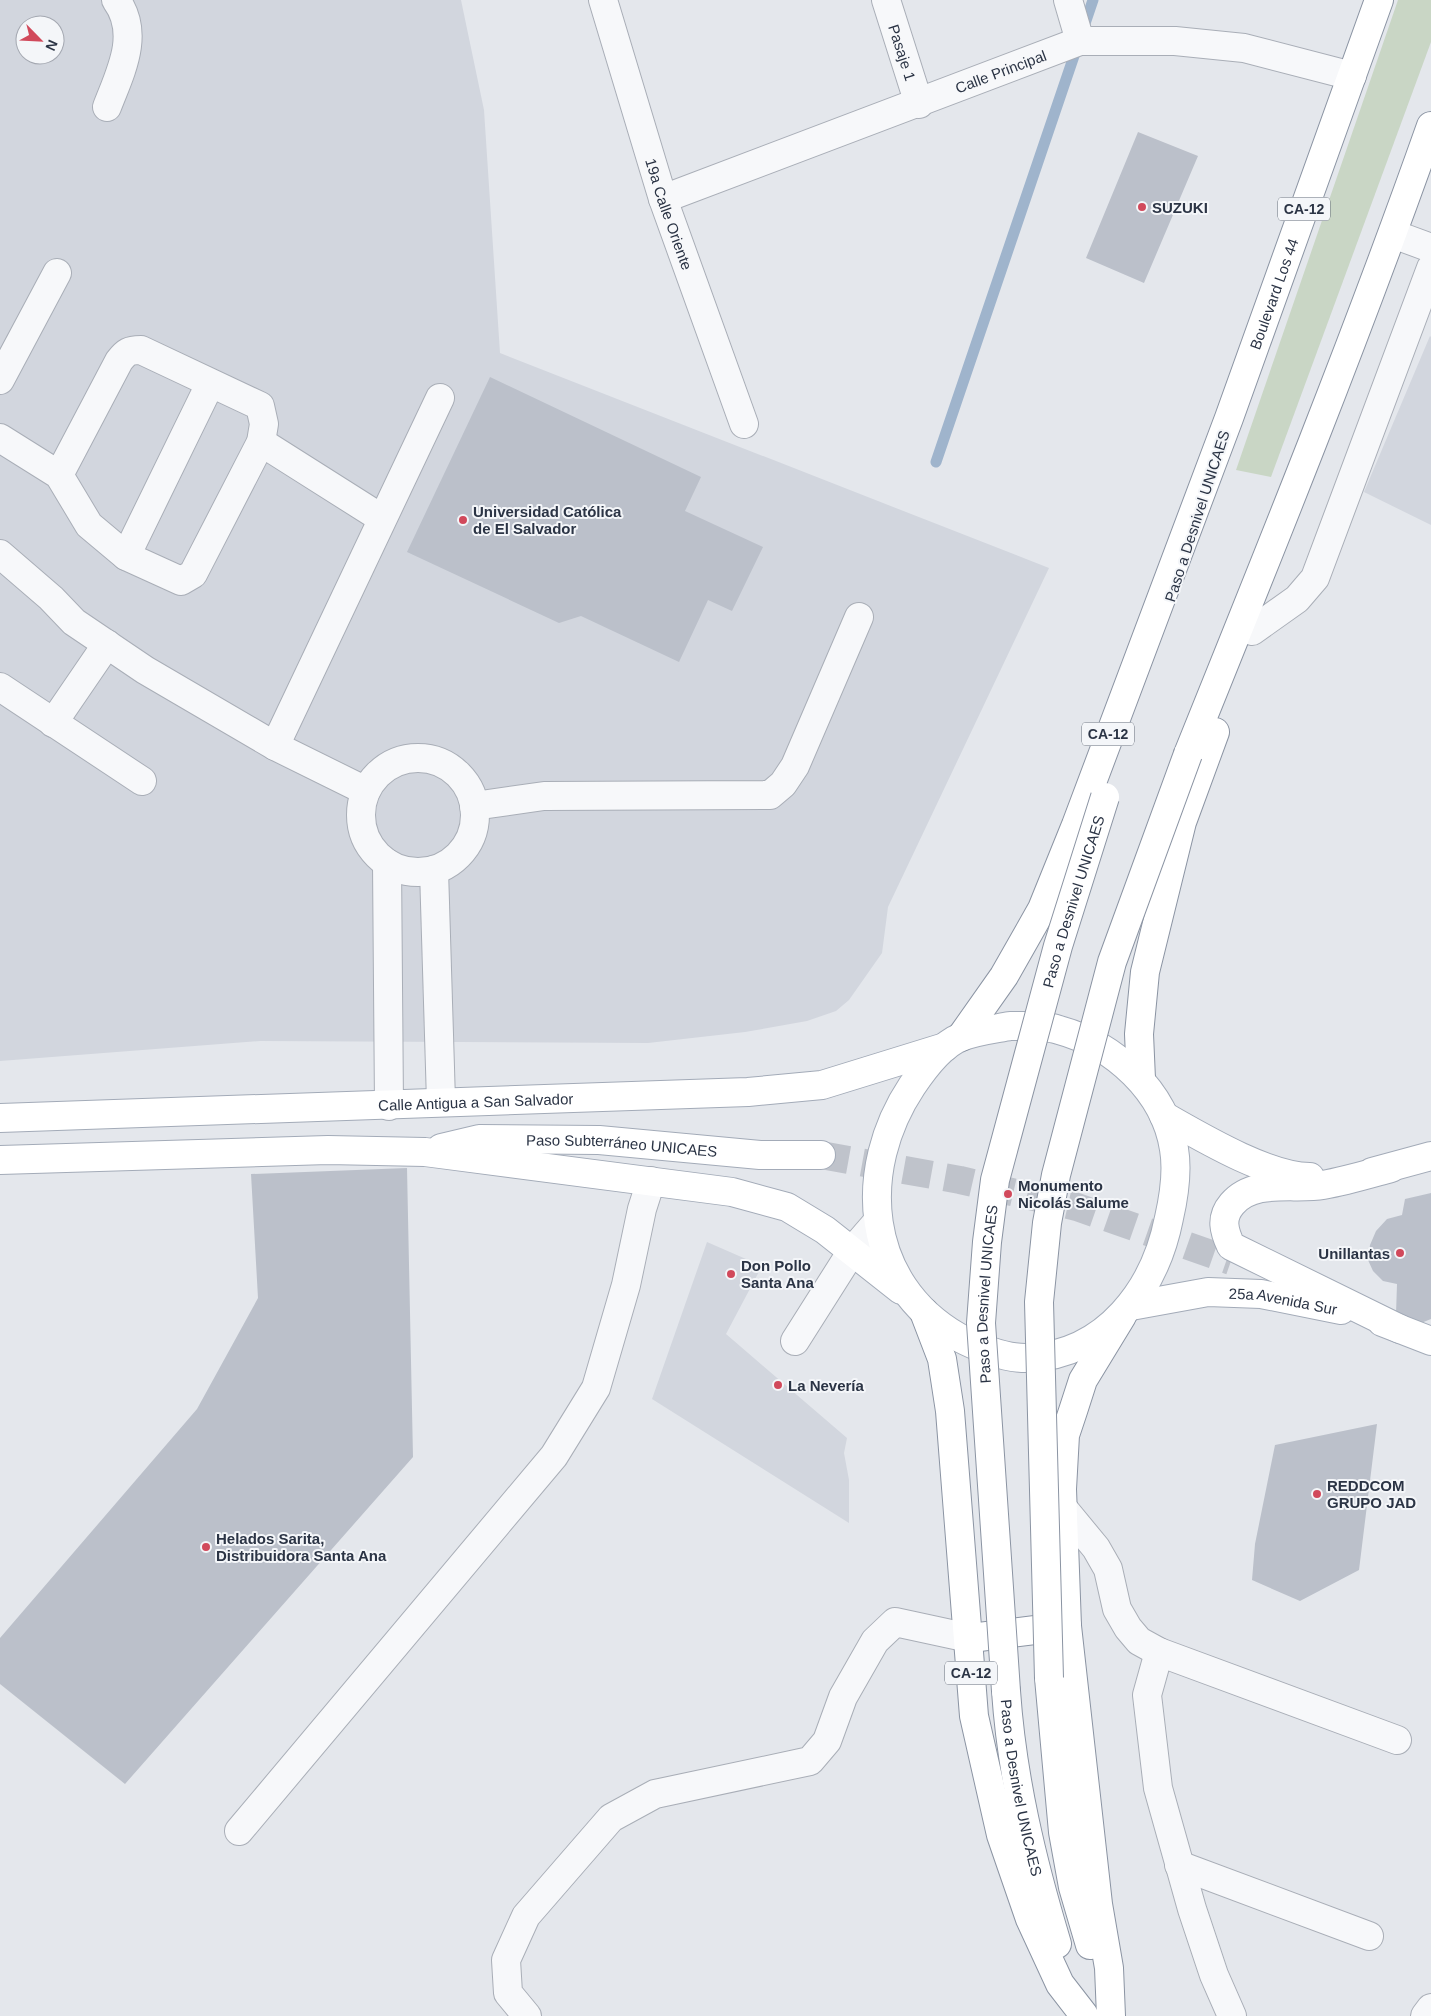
<svg xmlns="http://www.w3.org/2000/svg" width="1431" height="2016" font-family="Helvetica,sans-serif">
	<style>
		.built { fill: #d2d6de; fill-rule: evenodd }
		.green { fill: #c9d6c5 }
		.lines { fill: none; stroke-linecap: round; stroke-linejoin: round }
		.stream { stroke: #9fb4cc; stroke-width: 11 }
		.building { fill: #bbc0ca }
		.major-tunnel { stroke: #bfc3cb; stroke-width: 28; stroke-dasharray: 28 14; stroke-linecap: butt }
		.minor-casing { stroke: #a9aeb7; stroke-width: 30 }
		.major-casing { stroke: #a3abb8; stroke-width: 30 }
		.highway-casing { stroke: #8b94a3; stroke-width: 30 }
		.minor { stroke: #f7f8fa; stroke-width: 28 }
		.major { stroke: #fff; stroke-width: 28 }
		.highway { stroke: #fff; stroke-width: 28 }
		.highway-bridge-casing { stroke: #8b94a3; stroke-width: 30; stroke-linecap: butt }
		.highway-bridge { stroke: #fff; stroke-width: 28 }
		.poi-dot { fill: #d1495b; stroke: #f4f6f9; stroke-width: 2 }
		.labels { text-anchor: middle; dominant-baseline: central; stroke-width: 4; stroke-linejoin: round; paint-order: stroke }
		.shield { fill: #f4f6f9; stroke: #676e7b; stroke-width: 1 }
		.shield-label { font-size: 14px; font-weight: bold; fill: #2b3445 }
		.street-label { font-size: 15px; fill: #2b3445; stroke: #f4f6f9 }
		.poi-label { font-size: 15px; font-weight: bold; fill: #2b3445; stroke: #f4f6f9; text-anchor: start }
	</style>
	<rect width="100%" height="100%" fill="#e4e7ec"/>
	<path class="built" d="M0 0H461L484 110 500 353 1049 568 888 907 882 953 849 1000 836 1011 807 1021 745 1032 648 1043 260 1041 0 1061ZM25 25H55V55H25Z
		M1430 336 1431 337V525L1364 492Z
		M707 1242 762 1266 726 1334 847 1438 844 1453 849 1480V1523L652 1399Z"/>
	<path class="green" d="M1398 0H1431V42L1271 477 1236 470Z"/>
	<g class="lines">
		<path class="stream" d="M936 462 1093 0"/>
	</g>
	<path class="building" d="M1138 132 1198 156 1144 283 1086 258Z
		M490 377 701 477 685 511 763 547 732 611 708 600 679 662 581 616 559 623 407 552Z
		M407 1168 413 1457 125 1784 0 1684V1638L197 1409 258 1298 251 1174Z
		M1431 1193V1319L1421 1323 1396 1314 1397 1284 1383 1281 1373 1271 1368 1260 1370 1245 1376 1231 1387 1219 1402 1215 1405 1199Z
		M1377 1424 1359 1570 1300 1601 1252 1580 1255 1544 1275 1445Z"/>
	<g class="lines">
		<path class="major-tunnel" d="M821 1155 960 1180 1077 1207 1231 1261"/>
		<defs>
			<g id="minor">
				<path id="s1" d="M603 0 663 199 744 424"/>
				<path id="s2" d="M886 0 919 104"/>
				<path d="M1068 0 1080 41"/>
				<path d="M107 107C120 73 141 34 116 0"/>
				<path id="s3" d="M663 199 1080 41H1175L1244 48 1352 76"/>
				<path d="M1393 234 1431 248"/>
				<path d="M0 380 57 273"/>
				<path d="M0 438 59 475 89 525 126 556 181 581 193 574 261 442 264 424 260 406 141 350C129 350 126 352 119 361L59 475"/>
				<path d="M261 442 381 518"/>
				<path d="M0 554 51 598 74 622 145 670 275 746 366 791"/>
				<path d="M126 556 210 384"/>
				<path d="M1252 631 1297 599 1315 578 1431 268"/>
				<path d="M0 687 142 781"/>
				<path d="M53 723 107 644"/>
				<path d="M275 746 440 398"/>
				<circle cx="418" cy="815" r="57"/>
				<path d="M474 806 544 796 770 795 783 784 795 766 859 617"/>
				<path d="M387 863 389 1106"/>
				<path d="M434 870 441 1101"/>
				<path d="M795 1341 852 1251 878 1221"/>
				<path d="M1063 1508 1096 1548 1108 1569 1117 1609 1128 1628 1139 1641 1159 1652 1397 1740"/>
				<path d="M1159 1652 1147 1695 1158 1788 1192 1909 1214 1975 1232 2016"/>
				<path d="M239 1831 554 1456 596 1388 626 1285 642 1209 651 1181"/>
				<path d="M1179 1865 1369 1936"/>
				<path d="M527 2016 508 1993 506 1960 526 1916 611 1818 655 1794 810 1761 827 1741 843 1697 875 1641 895 1622 969 1638"/>
				<path d="M1425 2016 1431 2008"/>
			</g>
			<g id="major">
				<path d="M1010 1026C1026 1026 1044 1025 1059 1030 1114 1045 1165 1091 1174 1149 1178 1172 1174 1196 1169 1218 1155 1289 1107 1354 1029 1358 1005 1359 979 1348 958 1337 864 1283 856 1170 912 1086 924 1068 941 1045 961 1037 976 1031 994 1029 1010 1026Z"/>
				<path d="M1164 1116C1201 1137 1268 1177 1310 1177"/>
				<path id="s4" d="M0 1118 748 1092 822 1085 945 1047"/>
				<path id="s5" d="M441 1148 479 1139 599 1140 760 1155H821"/>
				<path d="M0 1160 328 1150 425 1152 732 1192 787 1207 825 1230 901 1290"/>
				<path d="M1391 1168C1369 1174 1346 1181 1323 1185 1294 1190 1254 1178 1232 1204 1220 1218 1224 1231 1231 1246L1400 1329"/>
				<path d="M1372 1172 1431 1156"/>
				<path id="s6" d="M1131 1306 1208 1292 1261 1294 1341 1310"/>
				<path d="M1382 1322 1431 1341"/>
			</g>
			<g id="highway">
				<path d="M1188 754C1272 546 1356 338 1431 126"/>
				<path id="s7" d="M961 1037 1004 976 1042 909 1076 825 1229 418 1379 0"/>
				<path d="M1141 1079 1139 1034 1145 972 1182 822 1215 732"/>
				<path d="M924 1312 942 1359 950 1411 974 1716 1001 1835 1030 1919 1060 1984 1084 2015"/>
				<path d="M979 1637 1067 1626"/>
				<path d="M1049 1678 1063 1832 1073 1887 1090 1945"/>
				<path id="s8" d="M1006 1691C1012 1778 1032 1861 1057 1944"/>
				<path d="M1111 2016 1109 1968 1098 1904 1067 1626 1062 1489 1065 1435 1073 1411 1083 1380 1122 1316"/>
			</g>
		</defs>
		<use href="#minor" class="minor-casing"/>
		<use href="#major" class="major-casing"/>
		<use href="#highway" class="highway-casing"/>
		<use href="#minor" class="minor"/>
		<use href="#major" class="major"/>
		<use href="#highway" class="highway"/>
		<defs>
			<g id="highway-bridge">
				<path d="M1049 1678 1039 1302 1047 1223 1056 1175 1112 962 1188 754"/>
				<path id="s9" d="M1006 1691 981 1323 987 1242 995 1180 1058 946 1105 797"/>
			</g>
		</defs>
		<use href="#highway-bridge" class="highway-bridge-casing"/>
		<use href="#highway-bridge" class="highway-bridge"/>
	</g>
	<g class="poi-dot">
		<circle cx="1142" cy="207" r="5"/>
		<circle cx="463" cy="520" r="5"/>
		<circle cx="1008" cy="1194" r="5"/>
		<circle cx="1400" cy="1253" r="5"/>
		<circle cx="731" cy="1274" r="5"/>
		<circle cx="778" cy="1385" r="5"/>
		<circle cx="1317" cy="1494" r="5"/>
		<circle cx="206" cy="1547" r="5"/>
	</g>
	<g class="labels">
		<g class="shield">
			<rect x="1278" y="197.5" width="52" height="23" rx="4"/>
			<rect x="1082" y="722.5" width="52" height="23" rx="4"/>
			<rect x="945" y="1661.5" width="52" height="23" rx="4"/>
		</g>
		<g class="shield-label">
			<text x="1304" y="209">CA-12</text>
			<text x="1108" y="734">CA-12</text>
			<text x="971" y="1673">CA-12</text>
		</g>
		<g class="street-label">
			<text stroke="none"><textPath href="#s2" startOffset="55">Pasaje 1</textPath></text>
			<text stroke="none"><textPath href="#s3" startOffset="361">Calle Principal</textPath></text>
			<text stroke="none"><textPath href="#s1" startOffset="224">19a Calle Oriente</textPath></text>
			<text stroke="none"><textPath href="#s7" startOffset="809">Boulevard Los 44</textPath></text>
			<text transform="translate(1197 516) rotate(-72)">Paso a Desnivel UNICAES</text>
			<text stroke="none"><textPath href="#s9" startOffset="802">Paso a Desnivel UNICAES</textPath></text>
			<text stroke="none"><textPath href="#s4" startOffset="476">Calle Antigua a San Salvador</textPath></text>
			<text stroke="none"><textPath href="#s5" startOffset="182">Paso Subterráneo UNICAES</textPath></text>
			<text stroke="none"><textPath href="#s9" startOffset="398">Paso a Desnivel UNICAES</textPath></text>
			<text stroke="none"><textPath href="#s6" startOffset="154">25a Avenida Sur</textPath></text>
			<text stroke="none"><textPath href="#s8" startOffset="98">Paso a Desnivel UNICAES</textPath></text>
		</g>
		<g class="poi-label">
			<text x="1152" y="207">SUZUKI</text>
			<text x="473" y="511">Universidad Católica<tspan x="473" dy="17">de El Salvador</tspan></text>
			<text x="1018" y="1185">Monumento<tspan x="1018" dy="17">Nicolás Salume</tspan></text>
			<text x="1390" y="1253" text-anchor="end">Unillantas</text>
			<text x="741" y="1265">Don Pollo<tspan x="741" dy="17">Santa Ana</tspan></text>
			<text x="788" y="1385">La Nevería</text>
			<text x="1327" y="1485">REDDCOM<tspan x="1327" dy="17">GRUPO JAD</tspan></text>
			<text x="216" y="1538">Helados Sarita,<tspan x="216" dy="17">Distribuidora Santa Ana</tspan></text>
		</g>
	</g>
	<g transform="translate(40 40) rotate(114)"><circle r="24" fill="#f4f6f9" stroke="#a4a8b1"/>
	<path d="M0-4L9 19L0 12L-9 19Z" fill="#d1495b"/>
	<text y="-8" font-size="14" font-weight="bold" text-anchor="middle" fill="#2b3445">N</text>
	</g>
</svg>
